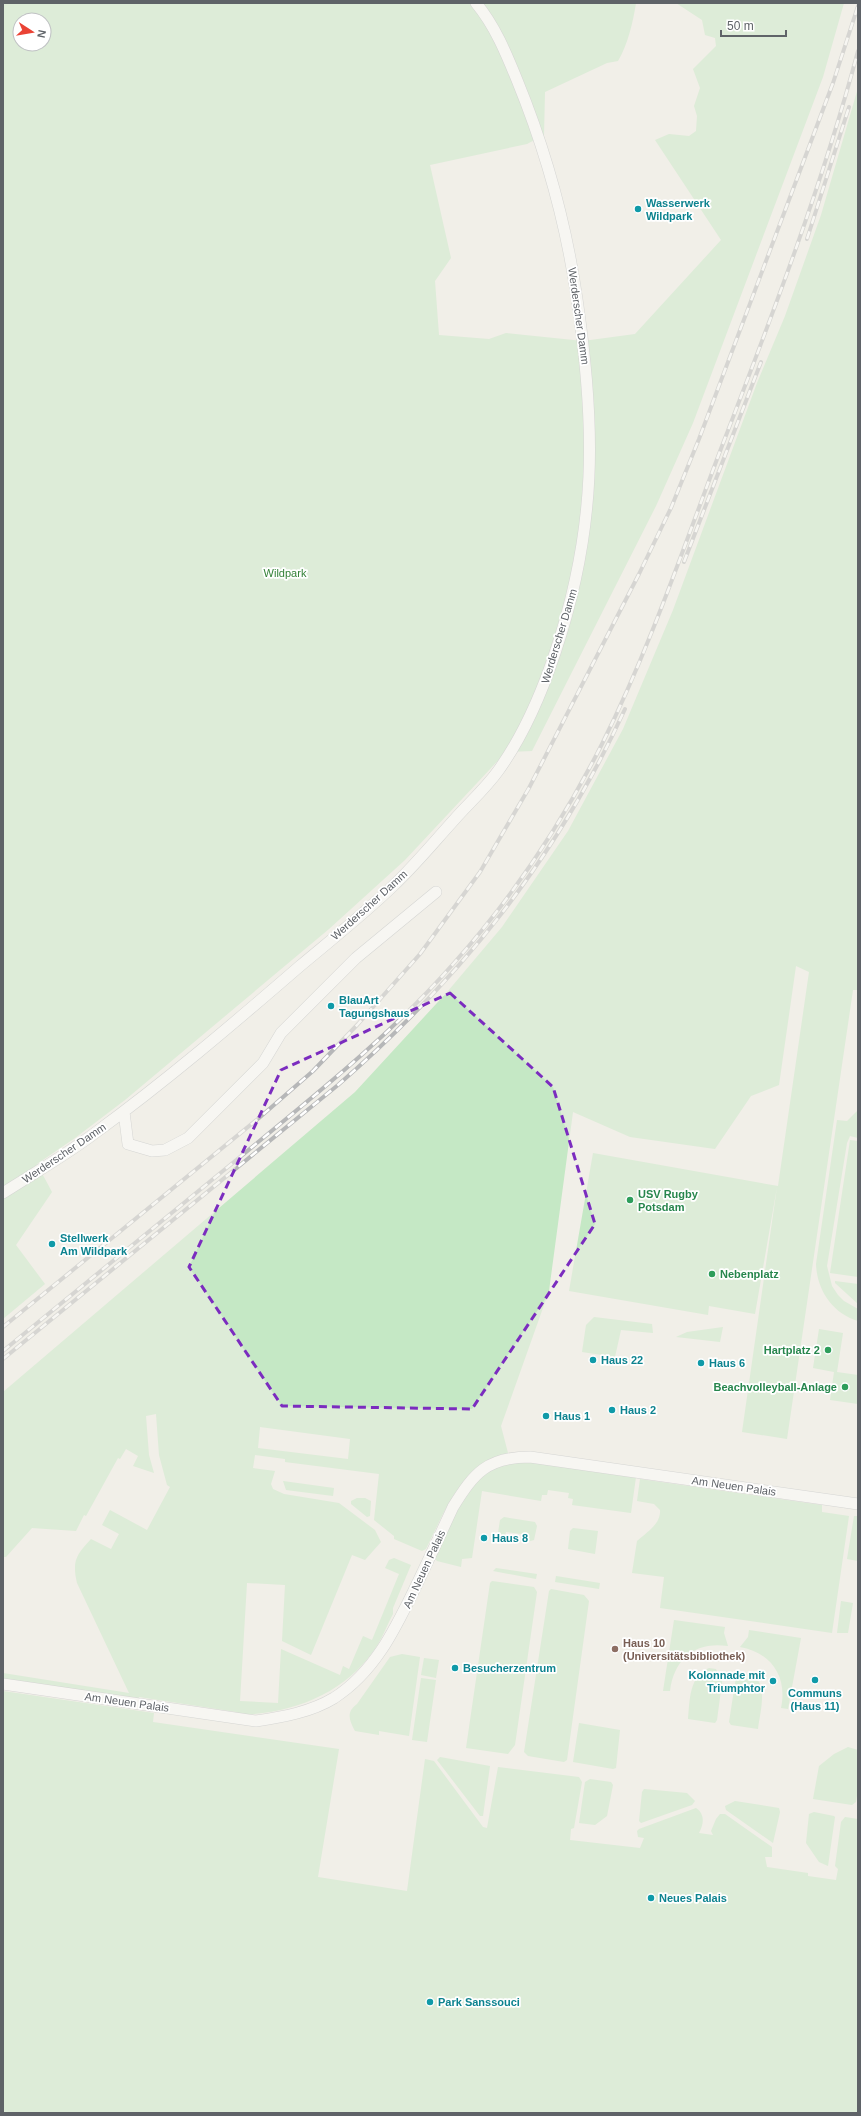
<svg xmlns="http://www.w3.org/2000/svg" width="861" height="2116" font-family="Helvetica,sans-serif">
	<style>
		.green { fill: #c5e8c5; fill-rule: evenodd }
		.lines { fill: none; stroke-linecap: round; stroke-linejoin: round }
		.minor-casing { stroke: #b5b8bc; stroke-width: 12 }
		.minor { stroke: #fff; stroke-width: 11 }
		.rail-casing { stroke: #b6b7b8; stroke-width: 4 }
		.rail { stroke: #fff; stroke-width: 2.5; stroke-dasharray: 8; stroke-linecap: butt }
		.marked { fill: none; stroke: #7b2cbf; stroke-width: 3; stroke-dasharray: 8 5; stroke-linejoin: round }
		.culture-dot { fill: #0f9aa8; stroke: #fff; stroke-width: 1.5 }
		.leisure-dot { fill: #2e9e5b; stroke: #fff; stroke-width: 1.5 }
		.education-dot { fill: #8d6e63; stroke: #fff; stroke-width: 1.5 }
		.labels { text-anchor: middle; dominant-baseline: central; stroke-width: 3.5; stroke-linejoin: round; paint-order: stroke }
		.culture-label { font-size: 11px; font-weight: bold; fill: #0d838f; stroke: #fff; text-anchor: start }
		.street-label { font-size: 11px; fill: #5f6368; stroke: #fff }
		.park-label { font-size: 11px; fill: #348238; stroke: #fff }
		.leisure-label { font-size: 11px; font-weight: bold; fill: #27864d; stroke: #fff; text-anchor: start }
		.education-label { font-size: 11px; font-weight: bold; fill: #785e54; stroke: #fff; text-anchor: start }
	</style>
	<rect width="100%" height="100%" fill="#f1efe8"/>
	<path class="green" d="M3 3H636C633 22 628 44 618 61L607 63 545 92 544 135 527 144 430 165 451 258 435 281 439 335 489 339 506 333 583 341 635 334 721 240 655 140 669 134 689 136 696 131 697 116 694 106 700 88 693 69 716 46 715 38 705 35 702 20 676 3H844L823 77 693 423 656 506 532 751 506 752 405 860 329 929 125 1100 75 1138 37 1164 52 1192 16 1245 45 1284 3 1319ZM20 20H44V44H20Z
		M858 88V990H853L787 1439 742 1432 777 1187 755 1314 709 1306 708 1315 569 1291 593 1153 778 1186 809 972 796 966 779 1085 751 1096 715 1149 630 1137 573 1112 549 1291 501 1426 508 1453C459 1469 447 1507 426 1549L422 1551 394 1539V1536L374 1520 379 1474 285 1462V1459L255 1455 253 1468 275 1471 271 1484 273 1489 284 1494 339 1503 375 1530 381 1542 365 1560 352 1555 311 1655 282 1641 285 1585 247 1583 240 1701 278 1703 281 1649 340 1675 343 1666 349 1669 363 1636 372 1640 399 1574 385 1568 389 1560 394 1558 411 1565 393 1608V1614C387 1625 382 1639 375 1649 343 1695 291 1714 237 1715L236 1712 139 1697 138 1700 3 1680V1673L129 1693 77 1583C72 1561 76 1555 91 1539L111 1549 119 1534 102 1525 110 1510 147 1530 170 1487 167 1485 159 1455 156 1414 146 1416 149 1455 154 1473 133 1466 138 1456 126 1449 120 1459 118 1458 86 1516 84 1515 76 1531 32 1528 6 1557H3V1392L355 1092 448 991 502 927 568 831 623 729 673 610 757 383 785 316 821 215ZM260 1427 350 1439 348 1459 258 1448Z
		M858 1110V1138L850 1136 847 1143 827 1266 832 1286 838 1295 844 1301 858 1309V1321C832 1313 817 1290 816 1264L837 1120 847 1121Z
		M850 1140 858 1141V1277L830 1273Z
		M835 1281 858 1284V1304L835 1283Z
		M594 1317 652 1324 653 1333 621 1330 615 1357 582 1352 586 1325Z
		M723 1327 720 1342 676 1337 687 1332Z
		M819 1329 843 1333 837 1372 858 1375V1404L830 1400 834 1372 813 1368Z
		M531 1462 636 1477 631 1513 572 1505 573 1499 568 1498 569 1493 548 1490 547 1495H542L541 1501 482 1491 472 1558 462 1559 461 1567 437 1561 435 1559C449 1526 464 1479 500 1466 510 1462 521 1463 531 1462Z
		M640 1479 822 1505V1512L849 1516 832 1633 660 1608 664 1577 632 1573 637 1541C647 1532 661 1524 660 1510L654 1504 637 1501Z
		M283 1481 334 1488 333 1496 286 1490Z
		M357 1498H365L371 1501 370 1516 367 1517 351 1504V1501Z
		M854 1516H858V1561L847 1559Z
		M504 1517 535 1522 537 1526 534 1540 527 1542 528 1535 506 1532 504 1539 501 1538 498 1533 500 1520Z
		M573 1528 598 1531 595 1554 568 1549 570 1531Z
		M496 1568 537 1574 536 1579 493 1571Z
		M556 1576 600 1583 599 1589 555 1582Z
		M492 1581 534 1587 537 1592 515 1745 508 1754 466 1748 490 1583Z
		M551 1589 584 1595 589 1601 567 1760 564 1762 528 1756 524 1752 549 1591Z
		M841 1601 853 1603 848 1633H837Z
		M674 1620 725 1627 724 1633 728 1646C696 1641 674 1658 670 1691H663Z
		M749 1630 801 1638 788 1709 781 1708C788 1676 770 1652 740 1647L748 1637Z
		M402 1654 420 1657 409 1736 379 1731V1735L355 1731C349 1720 346 1712 357 1704L390 1657Z
		M424 1658 439 1660 436 1678 421 1675Z
		M709 1668 716 1669 718 1674 723 1675 717 1720 715 1723 688 1719C690 1699 689 1677 709 1668Z
		M745 1674C771 1676 760 1711 758 1729L731 1725 729 1722 736 1677H740Z
		M421 1678 436 1680 427 1742 412 1740Z
		M3 1691 154 1713 153 1722 339 1749 318 1877 407 1891 425 1759 434 1761 483 1827 487 1828 498 1767 579 1777 582 1782 574 1828 571 1829 570 1840 640 1848 644 1838 638 1837 637 1831 639 1829 696 1808C705 1814 704 1824 699 1833L713 1835 711 1831 716 1819 720 1814H725L772 1847V1857H765L767 1867 808 1873V1876L836 1880 838 1869 835 1866 841 1822 845 1817 858 1819V2113H3Z
		M579 1723 620 1730 616 1768 613 1769 573 1762Z
		M848 1747 858 1750V1789L856 1802 852 1805 813 1799 819 1766 834 1754Z
		M440 1757 490 1766 483 1816H480L437 1760Z
		M590 1779 611 1782 613 1785 607 1816 595 1825 579 1823 585 1782Z
		M644 1789 687 1793 695 1801 692 1805 641 1823 639 1821 642 1792Z
		M735 1801 779 1808 780 1812 773 1843 726 1810 725 1806Z
		M814 1812 834 1816 835 1817 828 1866 819 1862 806 1843 809 1814Z"/>
	<g class="lines">
		<defs>
			<path id="minor" d="M124 1112 128 1144 152 1151 165 1150 188 1138 263 1063 281 1033 356 958 436 892
				M3 1193C34 1173 66 1155 95 1133 166 1081 233 1024 300 966 331 940 364 914 394 885 415 865 434 842 454 820 468 804 485 789 498 771 524 735 541 695 555 653 597 528 596 428 577 299 566 223 546 151 517 80 506 53 495 26 476 3
				M3 1684 256 1721C283 1717 311 1712 334 1698 376 1671 396 1627 417 1584 429 1559 441 1533 453 1507 474 1473 487 1457 530 1457L858 1504"/>
		</defs>
		<use href="#minor" class="minor-casing"/>
		<use href="#minor" class="minor"/>
		<defs>
			<path id="rail" d="M807 239 849 107
				M684 562 761 362
				M3 1327 259 1118 313 1071 358 1024 420 954 480 872 529 788 639 574 671 508 699 439 833 83 858 6
				M3 1351C82 1286 161 1222 240 1157 314 1096 390 1036 454 963 513 897 562 823 602 744 650 648 684 546 722 446 772 316 822 186 858 51
				M3 1359 338 1085C461 978 557 858 625 709"/>
		</defs>
		<use href="#rail" class="rail-casing"/>
		<use href="#rail" class="rail"/>
	</g>
	<path d="M0 0H861V2116H0ZM450 993 553 1087 595 1224 472 1409 282 1406 189 1267 281 1070Z" fill="#f1efe8" fill-opacity=".55" fill-rule="evenodd"/>
	<path class="marked" d="M450 993 553 1087 595 1224 472 1409 282 1406 189 1267 281 1070Z"/>
	<g class="culture-dot">
		<circle cx="638" cy="209" r="4"/>
		<circle cx="331" cy="1006" r="4"/>
		<circle cx="52" cy="1244" r="4"/>
		<circle cx="593" cy="1360" r="4"/>
		<circle cx="701" cy="1363" r="4"/>
		<circle cx="612" cy="1410" r="4"/>
		<circle cx="546" cy="1416" r="4"/>
		<circle cx="484" cy="1538" r="4"/>
		<circle cx="455" cy="1668" r="4"/>
		<circle cx="815" cy="1680" r="4"/>
		<circle cx="773" cy="1681" r="4"/>
		<circle cx="651" cy="1898" r="4"/>
		<circle cx="430" cy="2002" r="4"/>
	</g>
	<g class="leisure-dot">
		<circle cx="630" cy="1200" r="4"/>
		<circle cx="712" cy="1274" r="4"/>
		<circle cx="828" cy="1350" r="4"/>
		<circle cx="845" cy="1387" r="4"/>
	</g>
	<circle class="education-dot" cx="615" cy="1649" r="4"/>
	<g class="labels">
		<g class="culture-label">
			<text x="646" y="203">Wasserwerk<tspan x="646" dy="13">Wildpark</tspan></text>
			<text x="339" y="1000">BlauArt<tspan x="339" dy="13">Tagungshaus</tspan></text>
			<text x="60" y="1238">Stellwerk<tspan x="60" dy="13">Am Wildpark</tspan></text>
			<text x="601" y="1360">Haus 22</text>
			<text x="709" y="1363">Haus 6</text>
			<text x="620" y="1410">Haus 2</text>
			<text x="554" y="1416">Haus 1</text>
			<text x="492" y="1538">Haus 8</text>
			<text x="463" y="1668">Besucherzentrum</text>
			<text x="765" y="1675" text-anchor="end">Kolonnade mit<tspan x="765" dy="13">Triumphtor</tspan></text>
			<text x="815" y="1693" text-anchor="middle">Communs<tspan x="815" dy="13">(Haus 11)</tspan></text>
			<text x="659" y="1898">Neues Palais</text>
			<text x="438" y="2002">Park Sanssouci</text>
		</g>
		<g class="street-label">
			<text transform="translate(579 316) rotate(82)">Werderscher Damm</text>
			<text transform="translate(559 636) rotate(-73)">Werderscher Damm</text>
			<text transform="translate(369 905) rotate(-42)">Werderscher Damm</text>
			<text transform="translate(64 1153) rotate(-34)">Werderscher Damm</text>
			<text transform="translate(734 1486) rotate(8)">Am Neuen Palais</text>
			<text transform="translate(424 1569) rotate(-65)">Am Neuen Palais</text>
			<text transform="translate(127 1702) rotate(8)">Am Neuen Palais</text>
		</g>
		<g class="park-label">
			<text x="285" y="573">Wildpark</text>
		</g>
		<g class="leisure-label">
			<text x="638" y="1194">USV Rugby<tspan x="638" dy="13">Potsdam</tspan></text>
			<text x="720" y="1274">Nebenplatz</text>
			<text x="820" y="1350" text-anchor="end">Hartplatz 2</text>
			<text x="837" y="1387" text-anchor="end">Beachvolleyball-Anlage</text>
		</g>
		<g class="education-label">
			<text x="623" y="1643">Haus 10<tspan x="623" dy="13">(Universitätsbibliothek)</tspan></text>
		</g>
	</g>
	<rect width="861" height="2116" fill="none" stroke="#5f6368" stroke-width="8"/>
	<g transform="translate(32 32) rotate(102)"><circle r="19" fill="#ffffff" stroke="#bfc1c3"/>
	<path d="M0-3L7 15L0 10L-7 15Z" fill="#ea4335"/>
	<text y="-6" font-size="11" font-weight="bold" text-anchor="middle" fill="#5f6368">N</text>
	</g>
	<path d="M721 30v6h65v-6" fill="none" stroke="#5f6368" stroke-width="2"/>
	<text x="727" y="30" font-size="12" fill="#5f6368" stroke="#ffffff" stroke-width="3" paint-order="stroke">50 m</text>
</svg>
